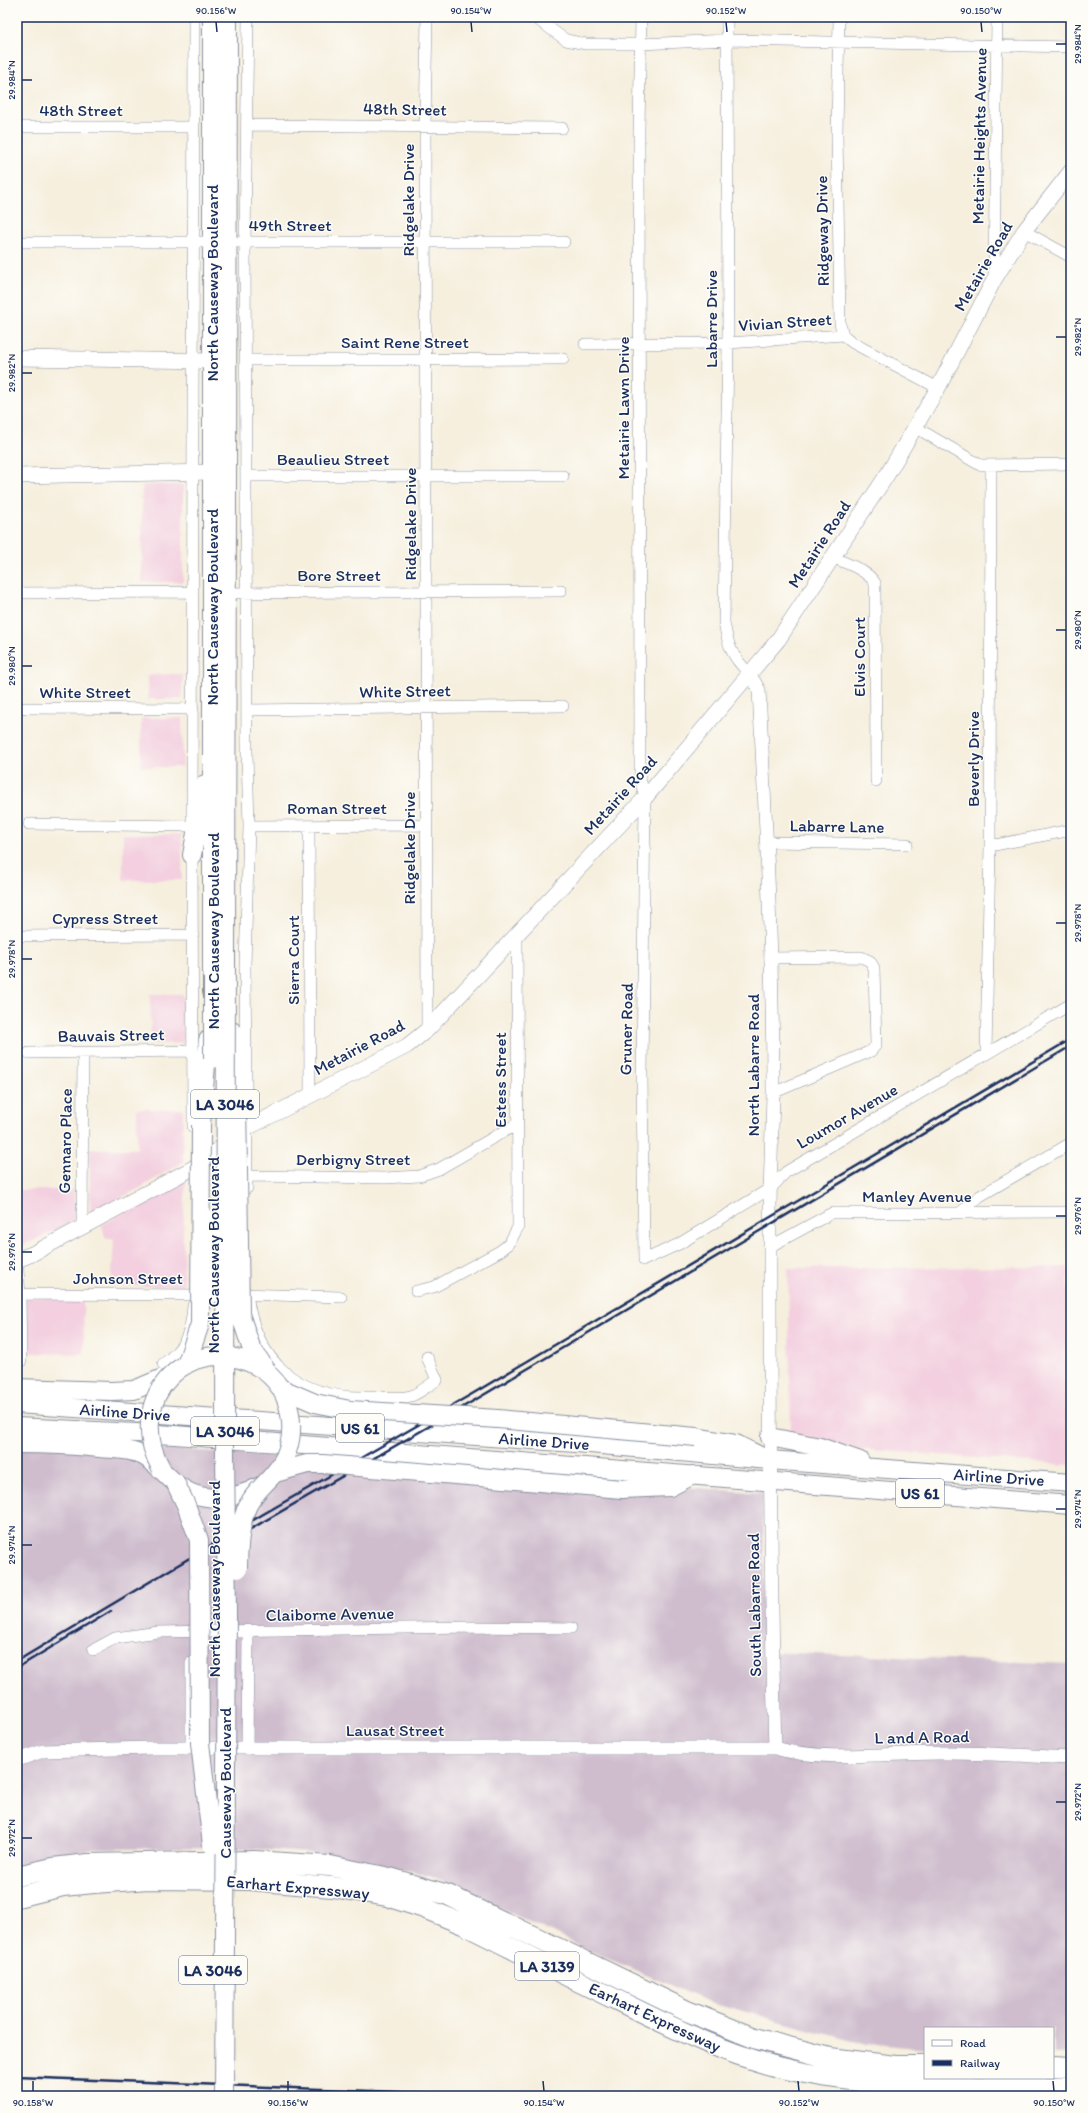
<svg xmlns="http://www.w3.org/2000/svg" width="1088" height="2113" font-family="Itim,sans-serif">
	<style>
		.built { fill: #f3cfdf }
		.industrial { fill: #cfbdce }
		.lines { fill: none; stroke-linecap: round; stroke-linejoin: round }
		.minor-casing { stroke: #888f9e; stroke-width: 12 }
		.tertiary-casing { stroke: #888f9e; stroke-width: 14 }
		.secondary-casing { stroke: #888f9e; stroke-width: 16 }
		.trunk-casing { stroke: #888f9e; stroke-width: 20 }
		.motorway-casing { stroke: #888f9e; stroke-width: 22 }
		.minor { stroke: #fff; stroke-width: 11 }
		.tertiary { stroke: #fff; stroke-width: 13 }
		.secondary { stroke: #fff; stroke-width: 15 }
		.trunk { stroke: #fff; stroke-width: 18 }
		.motorway { stroke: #fff; stroke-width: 20 }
		.rail { stroke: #1b2f5e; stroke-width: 2.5 }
		.trunk-bridge-casing { stroke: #888f9e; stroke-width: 20; stroke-linecap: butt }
		.trunk-bridge { stroke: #fff; stroke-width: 18 }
		.ticks { fill: none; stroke: #1b2f5e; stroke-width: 1.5 }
		.labels { text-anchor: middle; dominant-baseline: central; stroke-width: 3; stroke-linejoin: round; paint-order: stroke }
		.shield { fill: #fdfcf7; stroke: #5f6c8c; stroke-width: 1 }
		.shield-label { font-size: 16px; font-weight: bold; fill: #1b2f5e }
		.street-label { font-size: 17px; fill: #1b2f5e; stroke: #fdfcf7 }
		.neatline { fill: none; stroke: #1b2f5e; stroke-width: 1.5 }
		.ticks-label { font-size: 10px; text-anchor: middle; fill: #1b2f5e }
	</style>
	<rect width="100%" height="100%" fill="#fdfcf7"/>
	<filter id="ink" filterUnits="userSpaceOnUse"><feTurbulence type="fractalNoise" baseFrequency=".025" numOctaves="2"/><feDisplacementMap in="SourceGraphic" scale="8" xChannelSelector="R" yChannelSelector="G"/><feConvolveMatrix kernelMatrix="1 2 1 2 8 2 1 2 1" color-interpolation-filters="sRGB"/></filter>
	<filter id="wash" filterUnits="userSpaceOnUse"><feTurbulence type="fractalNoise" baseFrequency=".012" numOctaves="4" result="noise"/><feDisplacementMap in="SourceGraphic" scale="16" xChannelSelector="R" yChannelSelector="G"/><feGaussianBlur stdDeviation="0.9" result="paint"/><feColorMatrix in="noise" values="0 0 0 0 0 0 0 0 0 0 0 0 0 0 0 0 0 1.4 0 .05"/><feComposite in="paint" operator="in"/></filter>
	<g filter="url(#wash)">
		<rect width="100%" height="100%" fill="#f6efde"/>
		<path class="built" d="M142 485H183V582H142Z
			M183 674 182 699H148V675Z
			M141 718H182L183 767H141Z
			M123 834H182V880H123Z
			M150 994H183V1043L151 1044Z
			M137 1109H183V1162L138 1189 91 1212 90 1211V1149H137Z
			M186 1177 183 1235 184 1286H111L114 1240 105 1237 102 1225Z
			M17 1190H74L75 1221 17 1248Z
			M1068 1267 1070 1465 859 1449 791 1434 788 1268Z
			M27 1298H83L84 1354 24 1353V1300Z"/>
		<path class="industrial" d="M17 1446 175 1449 763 1493 765 1652 1071 1664V2054H1053V2028H925V2049L857 2042 786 2023 707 2001 616 1962 430 1876 335 1855 241 1848 94 1849 17 1866Z"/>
	</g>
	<g filter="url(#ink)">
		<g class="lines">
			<defs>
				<path id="minor" d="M534 17 566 40 586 44H641L727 40 1071 47
					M641 17 639 129 640 778 645 798 642 1074 644 1260 679 1244 771 1188 786 1172 1071 1004
					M727 17 728 343 724 622C728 645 731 656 749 673
					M839 17 837 133 840 324 843 335 853 343 938 388
					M247 125 562 128
					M17 127H194
					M1024 231 1071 257
					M17 242H217
					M238 242H564
					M994 280 997 17
					M585 344 728 343 843 335
					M247 360 563 359
					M915 427 980 465 1071 464
					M247 476H563
					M834 558C848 564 867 570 875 583L876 781
					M17 593 193 592
					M222 593 561 591
					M25 708 193 709
					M248 710 563 706
					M192 819 194 17
					M29 824 192 826
					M249 826 425 825
					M309 826 310 1095
					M767 842 907 844
					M990 846 1071 830
					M192 850 193 1127
					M17 936 193 935
					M770 958 861 957 870 961 874 968 876 1045 871 1051 773 1093
					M427 1030 425 127 427 17
					M29 1053 193 1051
					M986 1054 990 846 991 465
					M247 1176 385 1178 419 1176 439 1169 517 1124
					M247 1188 245 966 249 826 247 754 245 242 248 17
					M961 1212 980 1196 1071 1143
					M82 1229 83 1053
					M771 1246 832 1213 1071 1212
					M17 1260 20 1294 21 1361
					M416 1291 434 1287 500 1251 509 1244 518 1227 517 933
					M247 1293C255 1363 299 1399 368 1397 380 1397 401 1399 411 1396 420 1393 429 1385 437 1380L427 1357
					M20 1294 206 1295
					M239 1294 341 1297
					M163 1364C185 1348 191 1334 193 1306
					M93 1650 115 1638 159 1632 469 1627 571 1628
					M191 1748V1663
					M247 1749 248 1632"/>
				<path id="tertiary" d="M749 673 759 690C766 824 773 959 773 1094 772 1135 770 1175 770 1216 770 1393 770 1571 775 1748
					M17 1760 43 1751 151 1748H775C822 1762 890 1753 939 1753 983 1752 1027 1756 1071 1758"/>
				<path id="secondary" d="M17 358 212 361 218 364 220 369
					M17 476 212 472 221 466
					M17 1260 32 1254 193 1168 247 1128 407 1046 427 1030 645 798 778 640 887 475 938 388 994 280 1024 231 1071 171"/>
				<path id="trunk" d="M212 17V992
					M192 855 205 784
					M226 958 228 17
					M232 1031 237 1098
					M201 1125 208 1040
					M17 1388 111 1391 134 1390 172 1374
					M17 1404 590 1444 769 1460 1071 1483
					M17 1427 175 1435 1071 1505
					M696 1437 736 1444 760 1456
					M770 1437 820 1447 860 1461
					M17 1444C45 1444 72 1445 100 1448 109 1449 121 1449 130 1451 151 1456 159 1469 174 1482 199 1504 233 1501 260 1486
					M622 1489 670 1487 693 1475"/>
				<path id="motorway" d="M17 1876 53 1868 88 1864 255 1861 330 1866 390 1878 448 1895 687 2011 754 2038 830 2058 896 2066H925
					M17 1897 63 1886 94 1883 148 1879 250 1880 332 1887 387 1896 424 1908 463 1924C515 1950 567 1976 619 2001 675 2029 733 2058 795 2071 886 2090 979 2086 1071 2087
					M1053 2066 1071 2067"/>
			</defs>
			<use href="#minor" class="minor-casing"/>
			<use href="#tertiary" class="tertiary-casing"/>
			<use href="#secondary" class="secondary-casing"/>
			<use href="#trunk" class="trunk-casing"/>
			<use href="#motorway" class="motorway-casing"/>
			<use href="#minor" class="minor"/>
			<use href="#tertiary" class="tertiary"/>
			<use href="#secondary" class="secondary"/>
			<use href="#trunk" class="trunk"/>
			<use href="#motorway" class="motorway"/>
			<path class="rail" d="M195 1561 475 1400 1071 1046
				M17 1661 260 1516 472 1394 1071 1039
				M17 1668 111 1611
				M17 2077 500 2096"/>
			<defs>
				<path id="trunk-bridge" d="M213 977V1059
					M237 1098 240 1314 251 1347 267 1371
					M213 1219V1293
					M186 1365 200 1324 201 1125
					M280 1388 315 1403 350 1410 498 1419 696 1437
					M161 1468C122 1398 192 1327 260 1368 292 1388 300 1433 281 1464 271 1481 256 1488 247 1507 239 1527 238 1548 238 1569
					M275 1473 307 1464H323L622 1489
					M175 1482 186 1505 199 1540 200 1743 212 1845
					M224 2096 227 1613 225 1453 226 958"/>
			</defs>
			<use href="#trunk-bridge" class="trunk-bridge-casing"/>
			<use href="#trunk-bridge" class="trunk-bridge"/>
		</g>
	</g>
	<path class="ticks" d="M216 22 217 32M471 22 472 32M726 22 727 32M981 22 982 32M1056 44H1066M22 80H32M1056 337H1066M22 373H32M1056 630H1066M22 666H32M1056 923H1066M22 959H32M1056 1216H1066M22 1252H32M1056 1509H1066M22 1545H32M1056 1802H1066M22 1838H32M33 2081V2091M288 2081V2091M543 2081 544 2091M798 2081 799 2091M1053 2081 1054 2091"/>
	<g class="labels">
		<g class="shield">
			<rect x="191" y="1090" width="68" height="28" rx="3"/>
			<rect x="336" y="1414" width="48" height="28" rx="3"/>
			<rect x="191" y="1417" width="68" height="28" rx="3"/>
			<rect x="896" y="1479" width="48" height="28" rx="3"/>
			<rect x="515" y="1952" width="64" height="28" rx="3"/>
			<rect x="179" y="1956" width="68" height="28" rx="3"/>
		</g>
		<g class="shield-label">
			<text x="225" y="1104">LA 3046</text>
			<text x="360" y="1428">US 61</text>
			<text x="225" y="1431">LA 3046</text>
			<text x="920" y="1493">US 61</text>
			<text x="547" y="1966">LA 3139</text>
			<text x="213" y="1970">LA 3046</text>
		</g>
		<g class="street-label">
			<text transform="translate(405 109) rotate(1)">48th Street</text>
			<text x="81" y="110">48th Street</text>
			<text transform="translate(979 136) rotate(-89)">Metairie Heights Avenue</text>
			<text transform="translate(408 200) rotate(-90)">Ridgelake Drive</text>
			<text x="290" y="225">49th Street</text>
			<text transform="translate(822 231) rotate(-91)">Ridgeway Drive</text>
			<text transform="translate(983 266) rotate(-60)">Metairie Road</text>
			<text transform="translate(212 283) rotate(-90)">North Causeway Boulevard</text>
			<text transform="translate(711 319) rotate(-90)">Labarre Drive</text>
			<text transform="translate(785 322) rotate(-4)">Vivian Street</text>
			<text x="405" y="342">Saint Rene Street</text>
			<text transform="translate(623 408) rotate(-90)">Metairie Lawn Drive</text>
			<text x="333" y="459">Beaulieu Street</text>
			<text transform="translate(410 524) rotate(-90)">Ridgelake Drive</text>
			<text transform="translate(819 544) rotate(-57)">Metairie Road</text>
			<text x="339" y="575">Bore Street</text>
			<text transform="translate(212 607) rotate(-90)">North Causeway Boulevard</text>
			<text transform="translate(859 657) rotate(-90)">Elvis Court</text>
			<text transform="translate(405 691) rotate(-1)">White Street</text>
			<text x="85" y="692">White Street</text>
			<text transform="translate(973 759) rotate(-90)">Beverly Drive</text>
			<text transform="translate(620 795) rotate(-48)">Metairie Road</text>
			<text x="337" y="808">Roman Street</text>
			<text transform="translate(837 826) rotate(1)">Labarre Lane</text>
			<text transform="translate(409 848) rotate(-90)">Ridgelake Drive</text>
			<text x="105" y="918">Cypress Street</text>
			<text transform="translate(213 931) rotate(-90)">North Causeway Boulevard</text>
			<text transform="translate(293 960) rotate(-90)">Sierra Court</text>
			<text transform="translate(626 1029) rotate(-89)">Gruner Road</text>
			<text transform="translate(111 1035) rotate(-1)">Bauvais Street</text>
			<text transform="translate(359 1047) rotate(-28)">Metairie Road</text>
			<text transform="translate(753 1065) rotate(-90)">North Labarre Road</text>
			<text transform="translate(500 1080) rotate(-90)">Estess Street</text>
			<text transform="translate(847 1116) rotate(-30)">Loumor Avenue</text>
			<text transform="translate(65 1141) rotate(-89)">Gennaro Place</text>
			<text x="353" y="1159">Derbigny Street</text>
			<text x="917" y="1196">Manley Avenue</text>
			<text transform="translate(213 1255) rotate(-90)">North Causeway Boulevard</text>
			<text x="128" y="1278">Johnson Street</text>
			<text transform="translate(125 1412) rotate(4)">Airline Drive</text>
			<text transform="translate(544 1441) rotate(4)">Airline Drive</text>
			<text transform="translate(999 1477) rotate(4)">Airline Drive</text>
			<text transform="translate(214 1579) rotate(-90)">North Causeway Boulevard</text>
			<text transform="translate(754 1605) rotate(-91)">South Labarre Road</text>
			<text transform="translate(330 1614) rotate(-1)">Claiborne Avenue</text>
			<text x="395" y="1730">Lausat Street</text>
			<text transform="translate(922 1737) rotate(-1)">L and A Road</text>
			<text transform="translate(225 1783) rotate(-90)">Causeway Boulevard</text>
			<text transform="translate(298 1887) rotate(5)">Earhart Expressway</text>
			<text transform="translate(655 2017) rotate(25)">Earhart Expressway</text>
		</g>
	</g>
	<rect width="1088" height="2113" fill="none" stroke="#fdfcf7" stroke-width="44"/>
	<rect x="924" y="2027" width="130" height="52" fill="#fdfcf7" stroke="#a3aaba"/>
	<rect x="932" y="2040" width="20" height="6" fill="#ffffff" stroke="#a3aaba"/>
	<text x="960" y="2047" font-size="12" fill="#1b2f5e">Road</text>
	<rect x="932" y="2060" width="20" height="6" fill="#1b2f5e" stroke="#a3aaba"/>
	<text x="960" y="2067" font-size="12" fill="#1b2f5e">Railway</text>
	<rect x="22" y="22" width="1044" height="2069" class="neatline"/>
	<g class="ticks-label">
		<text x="216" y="14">90.156°W</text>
		<text x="471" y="14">90.154°W</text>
		<text x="726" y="14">90.152°W</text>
		<text x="981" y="14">90.150°W</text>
		<text transform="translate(1077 44) rotate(-90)" y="4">29.984°N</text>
		<text transform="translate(11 80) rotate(-90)" y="4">29.984°N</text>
		<text transform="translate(1077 337) rotate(-90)" y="4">29.982°N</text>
		<text transform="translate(11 373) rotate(-90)" y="4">29.982°N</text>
		<text transform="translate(1077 630) rotate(-90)" y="4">29.980°N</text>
		<text transform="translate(11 666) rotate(-90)" y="4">29.980°N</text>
		<text transform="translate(1077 923) rotate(-90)" y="4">29.978°N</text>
		<text transform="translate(11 959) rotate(-90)" y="4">29.978°N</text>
		<text transform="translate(1077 1216) rotate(-90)" y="4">29.976°N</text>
		<text transform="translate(11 1252) rotate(-90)" y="4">29.976°N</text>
		<text transform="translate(1077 1509) rotate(-90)" y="4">29.974°N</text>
		<text transform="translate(11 1545) rotate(-90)" y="4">29.974°N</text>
		<text transform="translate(1077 1802) rotate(-90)" y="4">29.972°N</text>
		<text transform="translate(11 1838) rotate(-90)" y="4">29.972°N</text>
		<text x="33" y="2106">90.158°W</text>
		<text x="288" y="2106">90.156°W</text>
		<text x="544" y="2106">90.154°W</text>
		<text x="799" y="2106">90.152°W</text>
		<text x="1054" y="2106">90.150°W</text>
	</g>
</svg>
